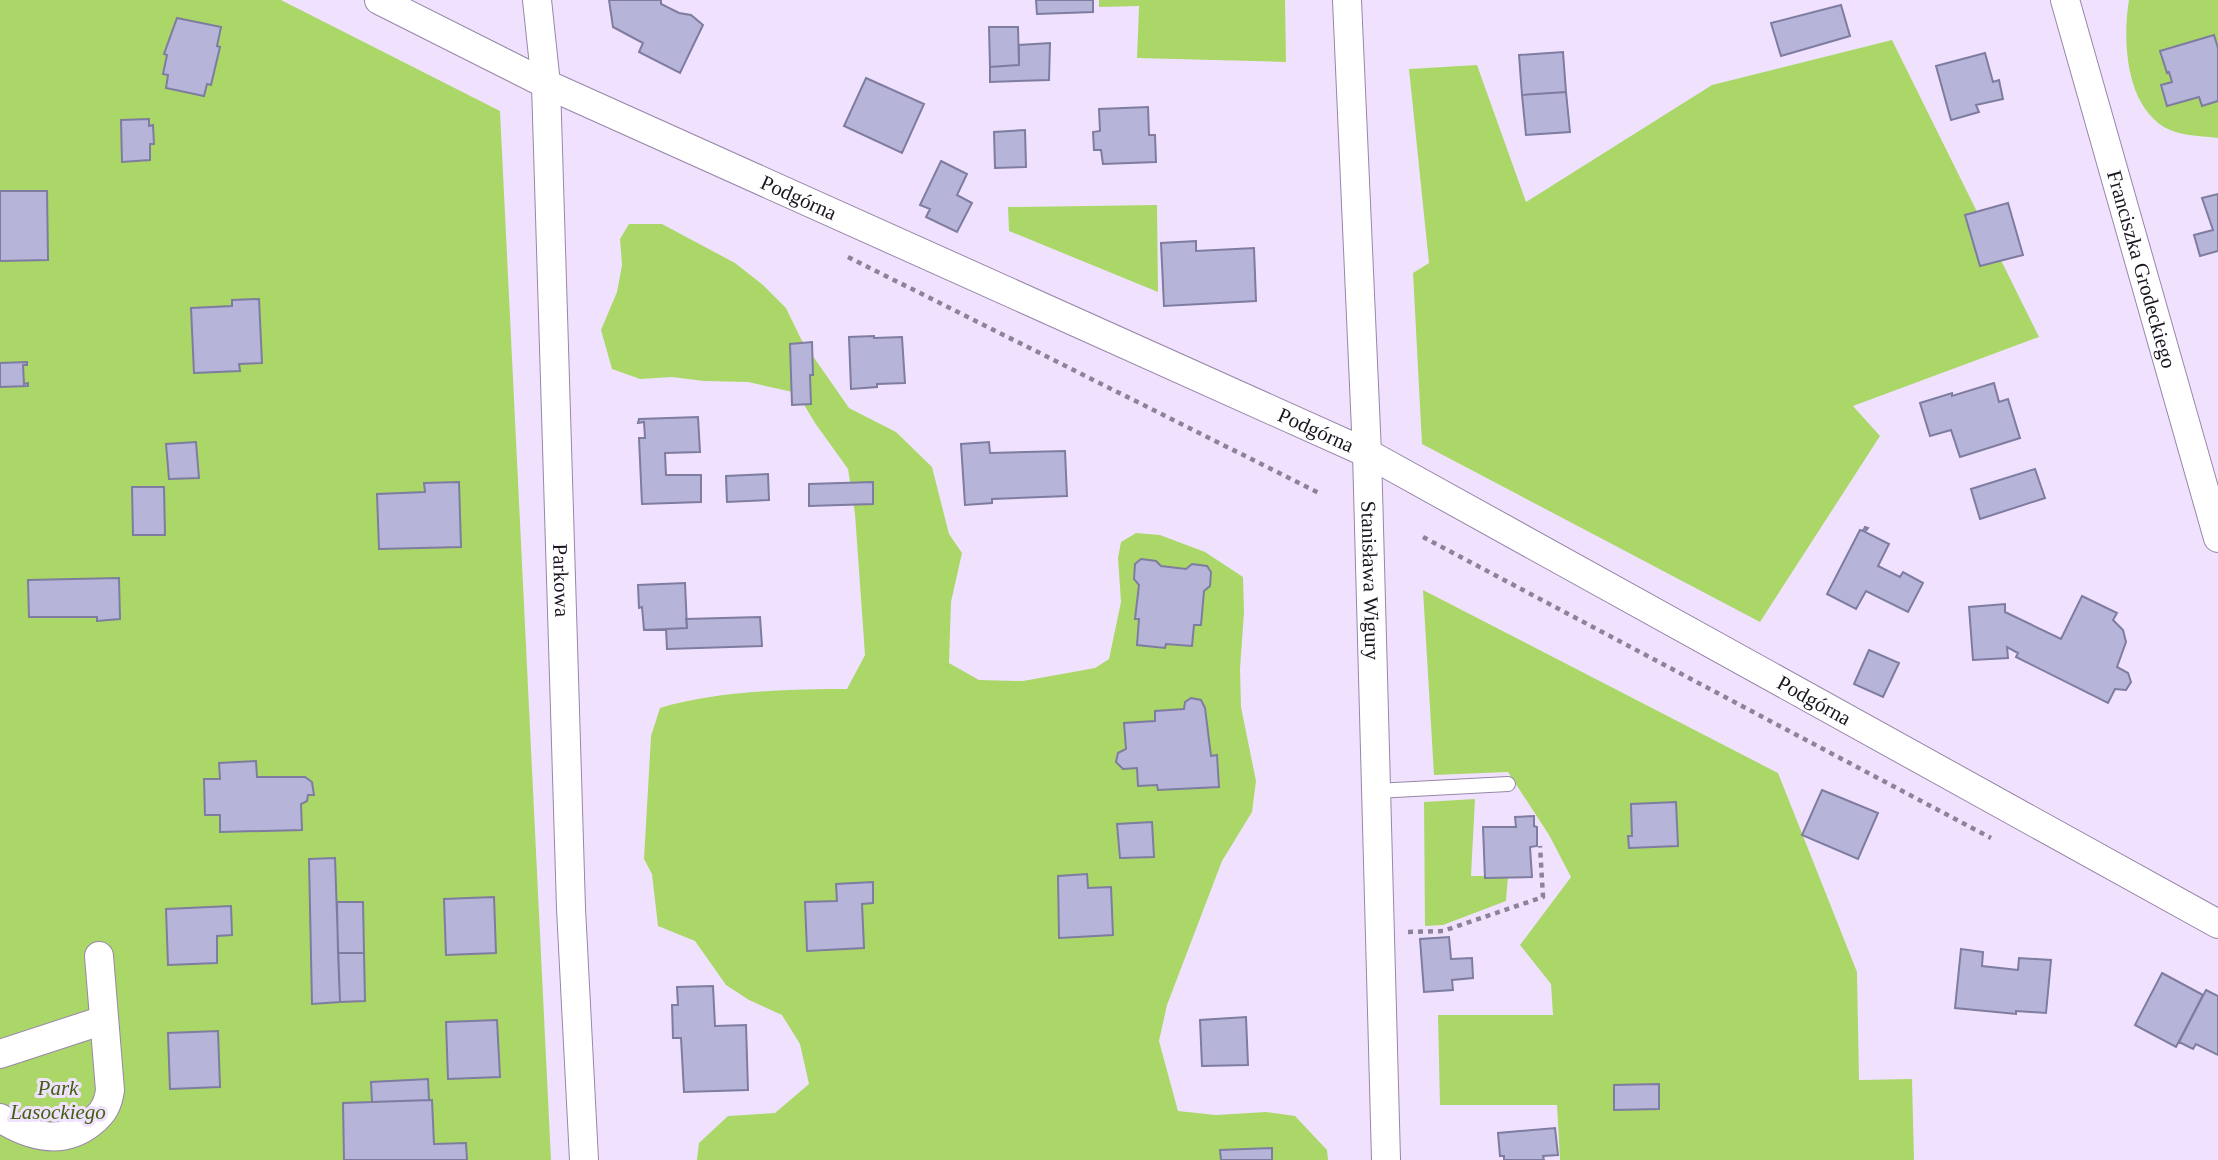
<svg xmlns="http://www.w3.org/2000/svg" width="2218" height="1160" font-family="'Times New Roman',serif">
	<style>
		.green { fill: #abd769 }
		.building { fill: #b6b4d9; stroke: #7e7c9f; stroke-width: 2 }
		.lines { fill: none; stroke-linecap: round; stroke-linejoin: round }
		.service-casing { stroke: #9787a8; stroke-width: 16 }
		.minor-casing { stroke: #9787a8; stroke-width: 30 }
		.path { stroke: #8d8398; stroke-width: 4.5; stroke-dasharray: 5 5; stroke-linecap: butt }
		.service { stroke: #fff; stroke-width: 14 }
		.minor { stroke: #fff; stroke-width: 28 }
		.labels { text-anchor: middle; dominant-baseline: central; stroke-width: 6; stroke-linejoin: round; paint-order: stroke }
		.street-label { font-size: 21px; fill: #1b1521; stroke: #f0e2ff }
		.park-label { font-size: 21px; font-style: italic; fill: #445f0f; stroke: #f0e2ff }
	</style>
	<rect width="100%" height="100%" fill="#f0e2ff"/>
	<path class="green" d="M0 0H281L500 111 551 1160H0Z
		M1099 0H1285L1286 62 1137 58 1139 6 1099 7Z
		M2129 0H2218V138C2203 136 2184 136 2170 130 2126 110 2122 42 2129 0Z
		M1892 40 2039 337 1853 406 1880 436 1760 622 1422 444 1413 273 1429 263 1409 69 1477 65 1526 202 1712 85Z
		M1157 205 1158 292 1009 231 1008 207Z
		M629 224H662L735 263 763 285 786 308 801 339 849 408 896 432 932 467 949 534 962 553 951 602 949 663 979 680 1023 681 1095 668 1109 659 1121 602 1118 558 1121 542 1136 533 1160 535 1205 552 1243 577 1244 612 1240 669 1241 707 1256 781 1252 812 1222 861 1167 1005 1159 1041 1178 1111 1216 1115 1266 1112 1295 1116 1327 1150 1328 1160H697L699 1143 728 1116 775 1113 809 1084 800 1044 782 1015 749 1000 726 985 695 941 658 926 652 874 644 859 651 736 660 708C715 691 789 689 847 689L865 655 855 514 848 469 815 423 797 393 748 382 704 381 672 377 640 379 612 369 601 330 617 292 622 265 620 239Z
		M1423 590 1778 773 1857 972 1859 1080 1912 1079 1914 1160H1560L1557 1105H1440L1438 1015H1553L1551 984 1520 945 1571 877 1549 835 1508 772 1434 775Z
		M1475 799 1471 876H1508L1506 901 1443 925 1425 926 1424 802Z"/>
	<path class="building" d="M609 0H661V4L679 13 691 15 703 25 680 73 639 52 643 43 613 27Z
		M1036 0H1093V12L1037 14Z
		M1841 5 1850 36 1781 56 1771 23Z
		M177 18 221 27 217 46 220 47 211 85 207 84 204 96 166 88 168 75 163 74 167 55 164 54Z
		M989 27H1018L1019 65 990 67Z
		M2214 35 2218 48V101L2202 106 2199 97 2167 106 2161 85 2172 82 2169 72 2167 73 2160 51Z
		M1050 43 1049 80 990 82V67L1019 65V45Z
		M1563 52 1566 92 1522 95 1519 55Z
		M1985 53 1993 82 1999 80 2003 99 1976 105 1979 112 1951 120 1936 66Z
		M866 78 924 104 902 153 844 126Z
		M1566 92 1570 132 1526 135 1522 95Z
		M1148 107 1149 135H1155L1156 162 1103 164 1101 150H1094L1093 132 1100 131 1099 109Z
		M149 119V126L153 125 154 144H150V160L122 162 121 120Z
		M1025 130 1026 167 995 168 994 132Z
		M941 161 967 174 957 195 972 203 957 232 926 217 930 209 920 205Z
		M0 191H47L48 260 0 261Z
		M2218 194V251L2200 256 2194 235 2213 230 2202 198Z
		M2008 203 2023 255 1980 266 1965 215Z
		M1196 241V251L1254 248 1256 301 1164 306 1161 243Z
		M259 299 262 363 239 364 240 371 194 373 191 308 232 306V300Z
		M874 336V338L902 337 905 383 877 384V387L851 389 849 337Z
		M812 342 813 375H810L811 404 792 405 790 344Z
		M27 362V365H23L24 384 28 383V386L0 387V363Z
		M1994 383 1999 402 2008 399 2020 438 1960 457 1951 430 1930 436 1920 403 1952 393V396Z
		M698 417 700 452 665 453 666 475H701V502L642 504 639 438H645L644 422 638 423 639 419Z
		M196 442 199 478 169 479 166 444Z
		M989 442 990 453 1065 451 1067 496 992 499V503L965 505 961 444Z
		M2035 469 2045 498 1980 519 1971 489Z
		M768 474 769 500 727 502 726 476Z
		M459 482 461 547 379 549 377 494 425 492 424 483Z
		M873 482V504L809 506V484Z
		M132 487H164L165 535H133Z
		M1865 527 1868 528 1865 532 1889 544 1878 566 1900 577 1903 572 1923 583 1908 612 1866 591 1856 609 1827 594 1860 530 1863 531Z
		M1141 559 1156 561 1161 566 1186 569 1192 564 1207 566 1211 572 1210 586 1204 591 1201 625H1194L1192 646 1166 644 1165 648 1137 645 1139 619H1135L1139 585 1134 579 1135 564Z
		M119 578 120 619 97 621V617H29L28 580Z
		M685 583 687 628 644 630 642 607 639 608 638 585Z
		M2082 596 2117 613 2113 620 2123 630 2126 642 2117 667 2128 673 2131 682 2126 690 2115 689 2108 703 2016 657 2018 653 2007 647 2008 658 1973 660 1969 607 2005 604V612L2061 639Z
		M760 617 762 646 667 649 666 629 687 628 686 619Z
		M1869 650 1899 663 1883 697 1854 684Z
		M1191 698 1201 700 1205 708 1211 756 1217 755 1219 787 1158 790 1157 785 1138 786 1137 768 1123 769 1116 762 1118 753 1126 749 1124 723 1155 721V711L1184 709 1185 702Z
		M256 761 257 777H305L312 782 314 795H308L307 801 301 804 302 830 220 832V815H205L204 779H220L219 763Z
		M1822 790 1878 813 1858 859 1802 835Z
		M1676 802 1678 846 1629 848 1628 836H1632L1631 804Z
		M1534 816V826L1537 827V846L1530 847 1532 877 1485 878 1483 827H1516L1515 817Z
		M1152 822 1154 857 1120 858 1117 824Z
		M335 858 340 1002 312 1004 309 859Z
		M1087 874 1088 888 1111 887 1113 935 1059 938 1058 876Z
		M873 882V903L862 904 864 948 807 951 805 902 837 901 836 884Z
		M494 897 496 953 446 955 444 899Z
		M337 902H363L364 953H338Z
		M231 906 232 935 217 936V963L168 965 166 909Z
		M1449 937 1451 959 1472 958 1473 978 1452 980 1453 990 1424 992 1420 939Z
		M1961 949 1983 952 1982 966 2018 970 2019 958 2051 960 2046 1013 2016 1011V1014L1955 1008Z
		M338 953H364L365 1001 340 1002Z
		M2162 973 2203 995 2176 1047 2135 1025Z
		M713 986 715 1026 746 1025 748 1090 684 1092 681 1038H673L672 1005H678L677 987Z
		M2206 990 2218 996V1055L2196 1044 2193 1049 2179 1042Z
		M1246 1017 1248 1065 1202 1066 1200 1020Z
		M497 1020 500 1077 448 1079 446 1022Z
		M218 1031 220 1087 170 1089 168 1033Z
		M428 1079 429 1100 372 1102 371 1082Z
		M1659 1084V1109L1614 1110V1085Z
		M432 1100 434 1144 466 1143 467 1160H344L343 1103Z
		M1555 1128 1558 1155 1543 1156 1544 1160H1504V1156H1500L1498 1133Z
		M1272 1148V1160H1221L1220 1150Z"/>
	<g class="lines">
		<defs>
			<path id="service" d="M1376 791 1508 784"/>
			<g id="minor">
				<path id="s1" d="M379 0 546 84 1367 453 2218 924"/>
				<path id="s2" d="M537 0 546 84 571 908 584 1160"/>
				<path id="s3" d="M1347 0 1367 453 1386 1160"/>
				<path id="s4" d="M2065 0 2218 538"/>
				<path d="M0 1054 104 1020"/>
				<path d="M0 1118C30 1137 62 1146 92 1122 103 1113 108 1105 110 1090L99 956"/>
			</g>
		</defs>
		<use href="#service" class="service-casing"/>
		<use href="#minor" class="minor-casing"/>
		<path class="path" d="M848 257 1319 493
			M1423 537 1991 838
			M1408 932 1443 931 1543 897 1540 846"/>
		<use href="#service" class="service"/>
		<use href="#minor" class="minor"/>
	</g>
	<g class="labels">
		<g class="street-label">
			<text stroke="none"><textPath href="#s1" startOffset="464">Podgórna</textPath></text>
			<text stroke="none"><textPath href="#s4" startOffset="280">Franciszka Grodeckiego</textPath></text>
			<text stroke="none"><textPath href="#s1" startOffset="1031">Podgórna</textPath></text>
			<text stroke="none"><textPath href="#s2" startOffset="581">Parkowa</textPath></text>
			<text stroke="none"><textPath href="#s3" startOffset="581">Stanisława Wigury</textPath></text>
			<text stroke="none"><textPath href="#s1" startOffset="1598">Podgórna</textPath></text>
		</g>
		<g class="park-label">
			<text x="58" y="1088">Park<tspan x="58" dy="24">Lasockiego</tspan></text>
		</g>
	</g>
</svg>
